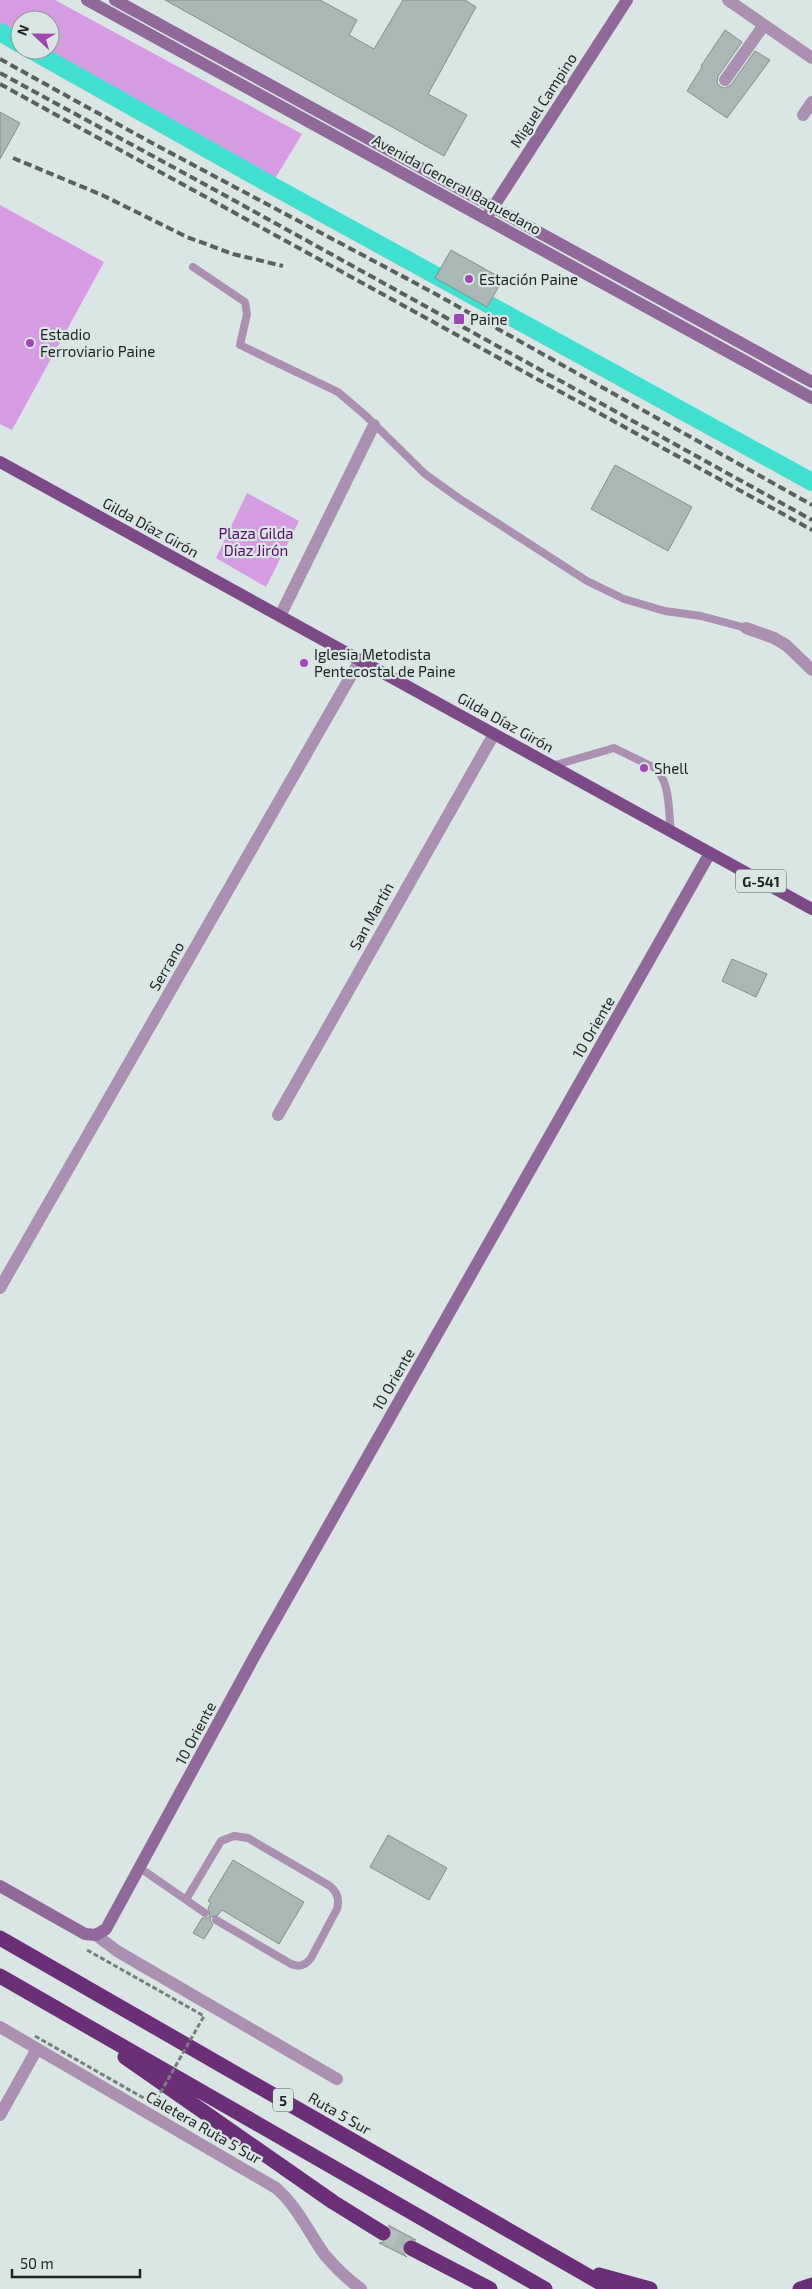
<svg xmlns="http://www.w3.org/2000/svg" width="812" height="2289" font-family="'Exo 2',sans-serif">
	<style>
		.green { fill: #d59ce2 }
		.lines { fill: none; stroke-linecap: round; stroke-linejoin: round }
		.canal { stroke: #41dfcf; stroke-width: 18 }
		.building { fill: #abb7b5; stroke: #85908e }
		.highway-tunnel { stroke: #b4bfbd; stroke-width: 15; stroke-dasharray: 15 8; stroke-linecap: butt }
		.lane { stroke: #ac90b2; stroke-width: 8 }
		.street { stroke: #ac90b2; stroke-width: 12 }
		.secondary { stroke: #906899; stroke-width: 12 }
		.primary { stroke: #7c4a87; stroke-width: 12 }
		.highway { stroke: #6a2f77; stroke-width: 15 }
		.rail { stroke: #5a6060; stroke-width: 4; stroke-dasharray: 8 4; stroke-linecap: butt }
		.path-bridge { stroke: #777f7e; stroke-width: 3; stroke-dasharray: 5 2.5; stroke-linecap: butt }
		.poi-dot { fill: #a047b3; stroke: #dae6e4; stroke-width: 2 }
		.labels { text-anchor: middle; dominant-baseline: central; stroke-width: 4.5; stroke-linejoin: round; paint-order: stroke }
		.shield { fill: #dae6e4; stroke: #565d5c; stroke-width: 1 }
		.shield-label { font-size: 14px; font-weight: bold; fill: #1e2222 }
		.street-label { font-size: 15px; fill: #1e2222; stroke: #dae6e4 }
		.poi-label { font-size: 15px; fill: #1e2222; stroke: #dae6e4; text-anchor: start }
		.park-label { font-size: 15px; fill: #5c076b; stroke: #dae6e4 }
	</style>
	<rect width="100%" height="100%" fill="#dae6e4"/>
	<path class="green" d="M0 0H55L302 134 273 182 39 50H50V20H20V39L0 28Z
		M0 205 104 262 12 430 0 424Z
		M247 493 299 521 266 587 216 558Z"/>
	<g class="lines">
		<path class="canal" d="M0 32 20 44
			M31 50 271 185 812 482"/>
	</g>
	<path class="building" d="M165 0H320L357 20 349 35 374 49 403 0H465L476 7 428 94 467 115 444 156Z
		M725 30 742 42 718 76 717 83 721 87 725 88 731 85 755 51 770 60 727 118 687 91 702 67 701 66Z
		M0 112 20 123 0 159Z
		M451 250 503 279 487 307 435 278Z
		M615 465 692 507 668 551 591 509Z
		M732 959 767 974 756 997 722 981Z
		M388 1835 447 1868 429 1900 370 1867Z
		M233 1860 304 1902 279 1944 222 1910 218 1915 211 1917 210 1920 213 1925 204 1939 193 1933 202 1918H207L210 1916 208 1908 211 1903 208 1901Z
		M388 2225 416 2240H406L403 2244V2253L407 2257 379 2243 387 2241 391 2238V2229Z"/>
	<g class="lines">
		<path class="highway-tunnel" d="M383 2233 411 2248"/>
		<path class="lane" d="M193 267 245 302 247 314 240 345 338 392 365 415 425 474 460 499 587 581 624 599 665 611 701 616 746 628
			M552 766 614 748 653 767C671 779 668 811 671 831
			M140 1868 205 1913
			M187 1898 221 1841 234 1836 248 1838 330 1886C337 1892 340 1899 337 1909L311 1958C306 1965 300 1968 291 1964L216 1920"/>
		<path class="street" d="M728 0 812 58
			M725 80 764 25
			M803 115 812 102
			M280 616 374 425
			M746 628 774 638 786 645 812 670
			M278 1115 494 734
			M0 1288 360 660
			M96 1935 117 1951 337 2079
			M0 2027 276 2188C297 2206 308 2231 324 2254 335 2267 347 2279 361 2289
			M0 2115 37 2049"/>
		<path class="secondary" d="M87 0 812 398
			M115 0 812 382
			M490 212 627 0
			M0 1886 85 1934 96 1935 106 1929 254 1657 710 853"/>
		<path class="primary" d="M0 462 812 909"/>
		<path class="highway" d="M0 1938 611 2289
			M0 1976 545 2289
			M125 2057 333 2202 383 2233
			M411 2248 490 2289
			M599 2275 650 2289
			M800 2289 812 2285"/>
		<path class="rail" d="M0 59 152 143 432 292 812 505
			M0 73 217 191 812 520
			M0 84 812 530
			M13 158 102 195 187 237 233 254 283 266"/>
		<path class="path-bridge" d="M35 2036 154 2104 204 2016 87 1950"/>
	</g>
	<g class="poi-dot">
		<circle cx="469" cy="279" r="5"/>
		<rect x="453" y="313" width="12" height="12" rx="2.5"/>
		<circle cx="30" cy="343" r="5"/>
		<circle cx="304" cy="663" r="5"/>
		<circle cx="644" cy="768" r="5"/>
	</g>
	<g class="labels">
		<g class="shield">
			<rect x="736" y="869.5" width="50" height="23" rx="4"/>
			<rect x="273" y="2088.5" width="20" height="23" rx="4"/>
		</g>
		<g class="shield-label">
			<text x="761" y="881">G-541</text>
			<text x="283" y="2100">5</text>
		</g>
		<g class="street-label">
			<text transform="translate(543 100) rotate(-57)">Miguel Campino</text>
			<text transform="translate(457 184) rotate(29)">Avenida General Baquedano</text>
			<text transform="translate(151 527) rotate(29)">Gilda Díaz Girón</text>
			<text transform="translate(506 722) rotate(29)">Gilda Díaz Girón</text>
			<text transform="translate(371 916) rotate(-61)">San Martín</text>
			<text transform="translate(166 966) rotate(-60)">Serrano</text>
			<text transform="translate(593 1027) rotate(-60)">10 Oriente</text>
			<text transform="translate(393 1379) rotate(-60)">10 Oriente</text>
			<text transform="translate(195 1733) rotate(-62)">10 Oriente</text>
			<text transform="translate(340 2113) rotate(30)">Ruta 5 Sur</text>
			<text transform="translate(204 2127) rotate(30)">Caletera Ruta 5 Sur</text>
		</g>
		<g class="poi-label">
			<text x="479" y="279">Estación Paine</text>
			<text x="470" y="319">Paine</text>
			<text x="40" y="334">Estadio<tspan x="40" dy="17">Ferroviario Paine</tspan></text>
			<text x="314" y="654">Iglesia Metodista<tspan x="314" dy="17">Pentecostal de Paine</tspan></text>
			<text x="654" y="768">Shell</text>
		</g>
		<g class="park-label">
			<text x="256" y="533">Plaza Gilda<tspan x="256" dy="17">Díaz Jirón</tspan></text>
		</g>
	</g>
	<g transform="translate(35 35) rotate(292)"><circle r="24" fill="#dae6e4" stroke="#8f9896"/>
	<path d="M0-4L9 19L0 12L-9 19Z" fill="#a047b3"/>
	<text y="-8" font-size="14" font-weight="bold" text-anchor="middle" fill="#1e2222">N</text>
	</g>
	<path d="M12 2269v8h128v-8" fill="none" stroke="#1e2222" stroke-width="2.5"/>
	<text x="20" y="2269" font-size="15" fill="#1e2222" stroke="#dae6e4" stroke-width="4" paint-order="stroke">50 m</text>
</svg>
